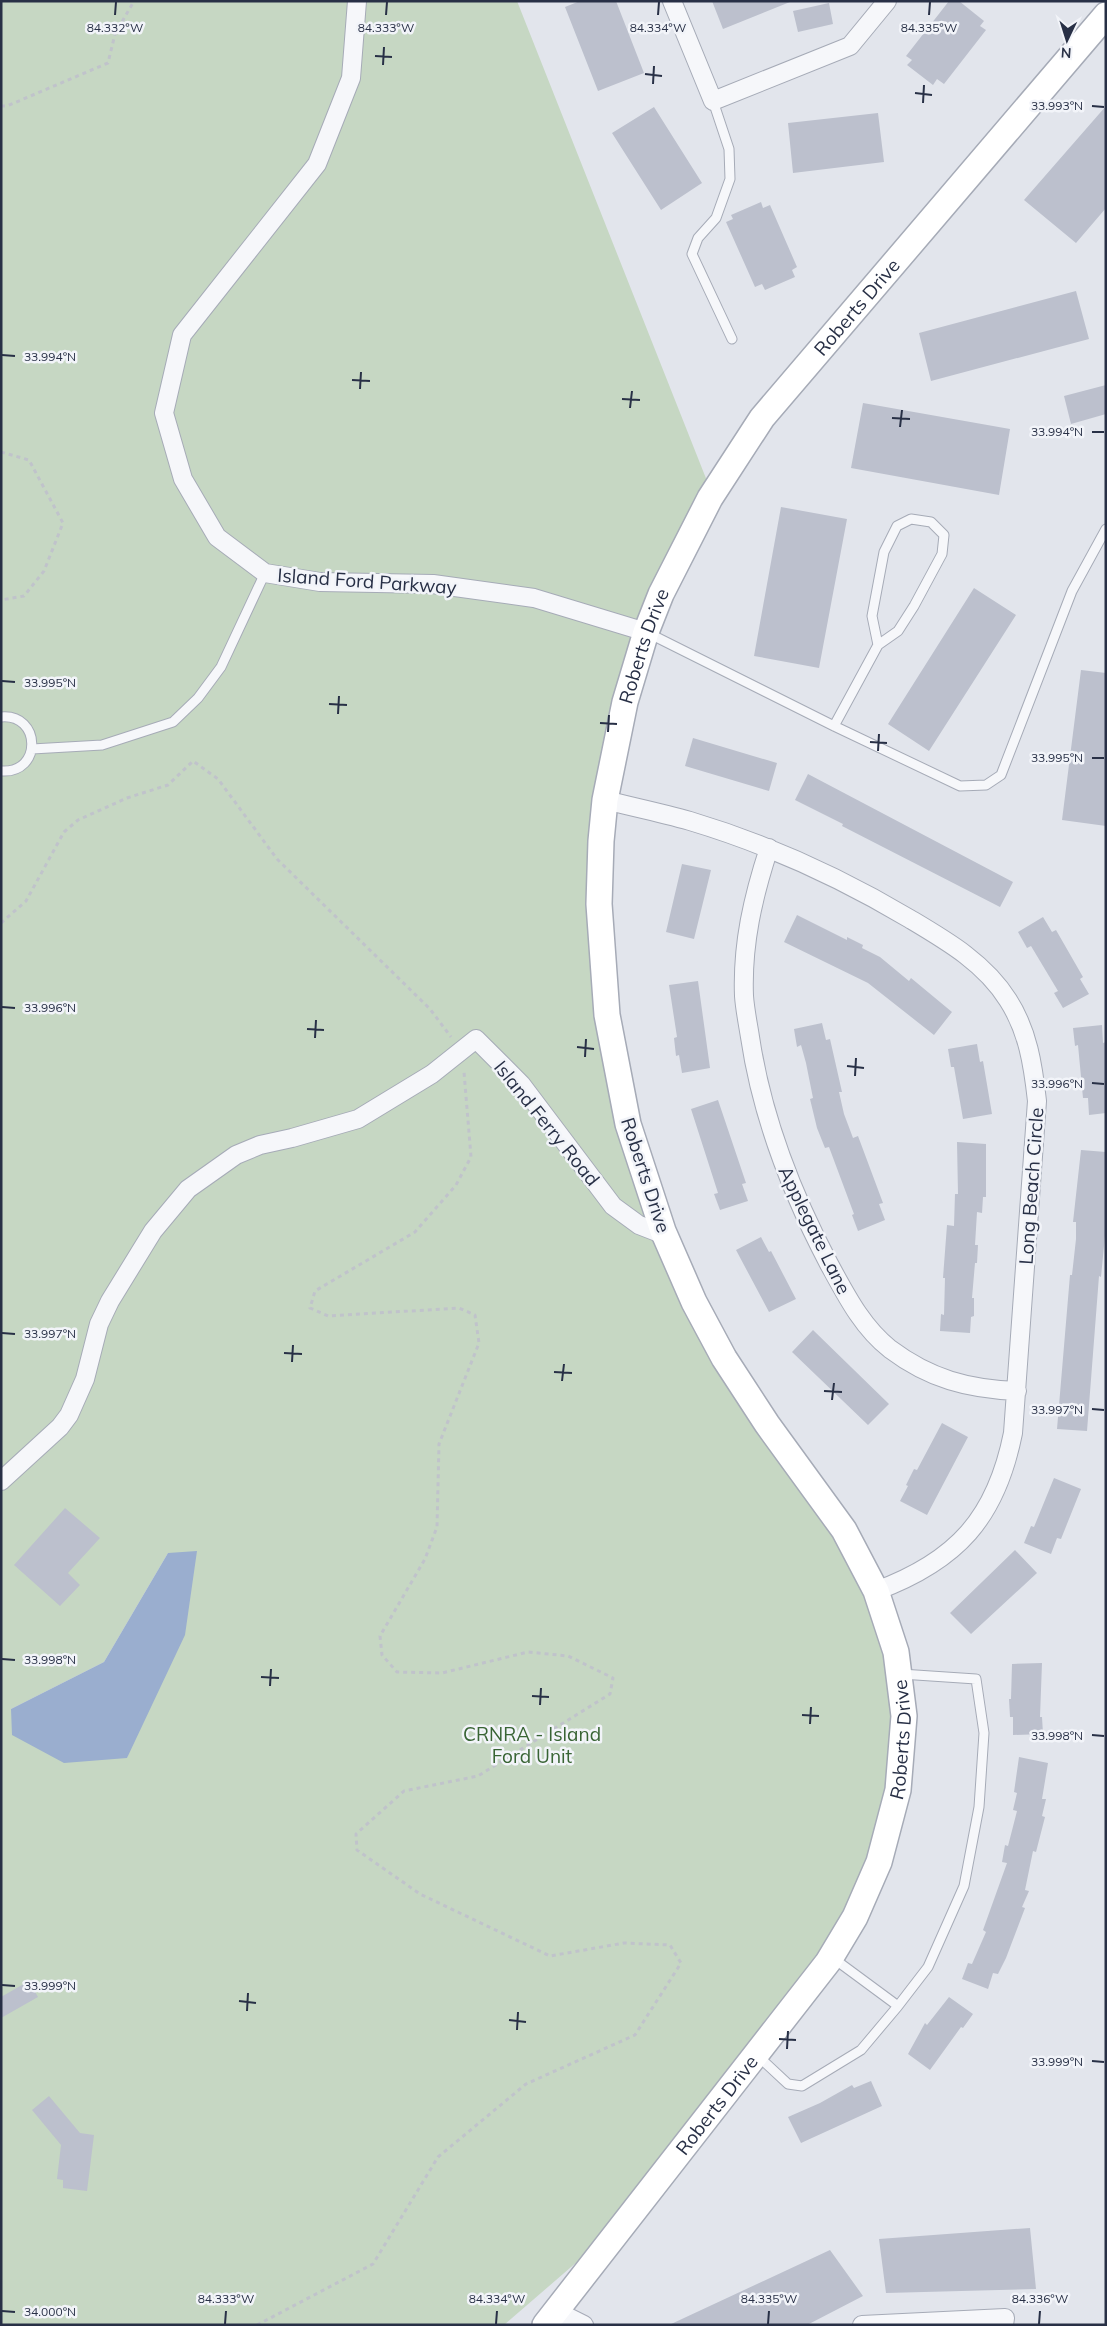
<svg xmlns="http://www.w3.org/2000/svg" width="1107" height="2326" font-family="Mulish,sans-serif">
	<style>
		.green { fill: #c6d7c3; fill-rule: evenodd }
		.water { fill: #9aaecf }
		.building { fill: #bcc0cd }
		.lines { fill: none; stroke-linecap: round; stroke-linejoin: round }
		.lane-casing { stroke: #a6abb7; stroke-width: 11 }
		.street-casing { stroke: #a6abb7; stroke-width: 20 }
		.secondary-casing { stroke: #a6abb7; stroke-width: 28 }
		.path { stroke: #c0c3cb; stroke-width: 3; stroke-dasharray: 4 4; stroke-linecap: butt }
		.lane { stroke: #f6f7fa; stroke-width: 9 }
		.street { stroke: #f6f7fa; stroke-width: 18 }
		.secondary { stroke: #fff; stroke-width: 25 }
		.ticks { fill: none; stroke: #283046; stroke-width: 2 }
		.labels { text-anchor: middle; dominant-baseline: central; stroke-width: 5; stroke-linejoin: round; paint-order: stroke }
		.street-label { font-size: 19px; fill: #283046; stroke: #f2f4f9 }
		.park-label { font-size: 19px; fill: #386434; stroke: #f2f4f9 }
		.ticks-label { font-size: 12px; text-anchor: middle; fill: #283046; stroke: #f2f4f9; stroke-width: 5; stroke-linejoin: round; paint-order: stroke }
	</style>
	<rect width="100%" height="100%" fill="#e2e5ec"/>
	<path class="green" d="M1 1H517L711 491 613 742 601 907 627 1112 682 1275 884 1609 901 1753 877 1879 637 2210 504 2325H1ZM168 1553 127 1758 11 1709 104 1662Z"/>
	<path class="water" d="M197 1551 185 1635 127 1758 64 1763 12 1735 11 1709 104 1662 168 1553Z"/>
	<path class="building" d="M580 1H616L644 73 598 91 565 7Z
		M712 1H790V2L723 29Z
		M949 1H959L984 21 980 26 986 30 944 84 937 79 933 85 907 65 912 60 906 56Z
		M829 3 833 24 798 32 793 11Z
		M1106 106V208L1076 243 1024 200Z
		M654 107 702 183 661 210 612 133Z
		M878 113 884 162 793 173 788 123Z
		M761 202 763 208 770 205 797 267 792 270 795 277 765 290 762 284 755 287 726 222 733 219 731 215Z
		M1076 291 1089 339 931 381 919 333Z
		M1106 385V414L1071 424 1064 396Z
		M863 403 1010 429 999 495 851 468Z
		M781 507 847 519 819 668 754 656Z
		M974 588 1016 615 929 751 888 724Z
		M1081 670 1106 673V826L1062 820Z
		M693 738 777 763 769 791 685 766Z
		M808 774 1013 882 1000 907 842 826 843 824 795 800Z
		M682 864 711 870 694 939 666 932Z
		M797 915 847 940V937L863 945 862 948 880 957 909 981 911 978 952 1012 934 1035 868 983 784 942Z
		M1043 917 1052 932 1056 930 1083 977 1080 979 1089 994 1063 1008 1054 993 1058 991 1031 946 1027 948 1018 932Z
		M698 981 710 1068 682 1073 679 1055 676 1056 674 1038 677 1037 669 985Z
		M822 1023 826 1040 830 1039 842 1092H839L844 1114 853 1138 858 1136 883 1203 879 1204 885 1220 858 1231 852 1215 854 1214 829 1147 825 1148 817 1128 810 1099 813 1098 806 1063 801 1045 797 1047 794 1029Z
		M1102 1025 1103 1043 1106 1042V1113L1089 1115 1088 1098H1083L1078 1045 1075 1046 1073 1028Z
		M977 1044 980 1062 983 1061 992 1114 963 1119 954 1067H951L948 1049Z
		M718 1100 746 1183 742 1184 748 1201 720 1210 714 1194 718 1193 691 1109Z
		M957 1142 986 1144V1197H983L982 1213 977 1212 975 1245H978L977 1263H975L972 1298H974V1316L971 1317 970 1333 940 1331 941 1314 944 1315 945 1278H943L947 1225 954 1226 955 1194H958Z
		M1081 1150 1106 1152V1225L1101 1277 1099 1276 1087 1431 1057 1429 1070 1275H1072L1076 1239V1222H1073Z
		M761 1237 769 1252 771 1251 796 1299 769 1312 736 1250Z
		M813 1330 889 1404 868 1425 792 1352Z
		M942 1423 968 1437 927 1515 900 1501 908 1486 906 1485 914 1469 917 1470Z
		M1054 1478 1081 1489 1061 1539 1057 1538 1051 1554 1024 1543 1031 1526 1034 1527Z
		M65 1508 100 1538 68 1573 80 1585 60 1606 14 1565Z
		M1015 1550 1037 1573 971 1634 950 1613Z
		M1042 1663 1040 1717H1042L1043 1734 1013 1735V1717H1010L1009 1699H1011L1012 1664Z
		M1019 1757 1048 1763 1042 1799H1046L1042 1816 1045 1817 1036 1852 1033 1851 1025 1890 1029 1891 1022 1907 1025 1908 1006 1958 998 1974 993 1973 988 1989 962 1979 968 1963 972 1964 986 1932 983 1930 1007 1863 1002 1862 1005 1845 1008 1846 1017 1811 1013 1810 1017 1793 1014 1792Z
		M29 1981 38 1997 1 2018V1997Z
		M949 1997 973 2014 963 2028 961 2027 930 2070 908 2054 925 2023 927 2025Z
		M871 2081 882 2106 801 2143 788 2117 820 2103 852 2085 854 2088Z
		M49 2096 80 2133 94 2135 87 2191 63 2188V2180L57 2179 61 2145 32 2110Z
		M1030 2228 1036 2289 886 2293 879 2239Z
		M830 2250 863 2296 807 2325H669Z"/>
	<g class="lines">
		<defs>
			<path id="lane" d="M713 101 729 149 730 179 716 218 698 238 692 254 732 339
				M648 633 834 726 960 786 986 785 1001 775 1072 591 1106 529
				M1 717C41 713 43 774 1 771
				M834 726 878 645 898 631 914 606 942 554 944 535 931 522 911 519 897 526 884 552 872 616 878 645
				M32 749 102 745 173 722 198 698 221 667 265 573
				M833 1958 898 2006 928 1967 964 1886 979 1807 984 1733 976 1679 901 1674
				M758 2056 788 2084 802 2086 861 2050 898 2006"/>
			<path id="street" d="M357 1 351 78 317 164 182 335 164 413 183 479 217 537 265 573 320 582 433 584 534 598 646 632
				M672 1 713 101 850 46 887 1
				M605 800C633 807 662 813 690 821 767 844 841 878 910 919 947 941 985 963 1008 1000 1028 1031 1033 1065 1037 1101L1013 1433C996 1518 957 1561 876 1591
				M769 848C753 897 742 944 744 996 745 1010 748 1024 750 1037 762 1118 791 1192 829 1264 846 1295 862 1327 890 1349 930 1379 968 1389 1017 1391
				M1 1481 60 1427 69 1415 85 1379 99 1324 110 1301 153 1231 188 1189 236 1155 260 1145 292 1138 358 1119 432 1074 476 1039 521 1084 613 1206 639 1225 657 1232 663 1231
				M556 2311 584 2325
				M862 2325 1005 2318 1004 2325"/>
			<g id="secondary">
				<path id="s1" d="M545 2325 828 1962 855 1917 879 1862 898 1790 904 1716 896 1652 876 1591 844 1530 767 1424 724 1358 694 1302 663 1231 628 1124 607 1015 599 904 601 841 605 800 625 702 646 632 661 594 710 498 762 418 1106 15"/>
			</g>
		</defs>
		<use href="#lane" class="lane-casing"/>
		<use href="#street" class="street-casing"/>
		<use href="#secondary" class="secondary-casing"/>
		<path class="path" d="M1 106H7L108 63 115 34 134 1
			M1 452 29 460 63 523 44 571 24 596 1 600
			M1 923 26 901 64 832 78 820 127 798 168 785 193 761 218 779 277 859 430 1009 451 1037
			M257 2325 373 2264 438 2157 526 2084 635 2035 681 1963 670 1945 624 1943 550 1956 420 1894 357 1850 356 1834 404 1791 478 1776 610 1694 613 1678 568 1656 528 1652 442 1673 397 1672 382 1655 380 1636 425 1559 437 1527 439 1444 479 1343 475 1315 459 1308 328 1316 310 1308 315 1291 415 1232 456 1185 471 1157 464 1072"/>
		<use href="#lane" class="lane"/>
		<use href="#street" class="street"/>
		<use href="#secondary" class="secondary"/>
	</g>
	<path class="ticks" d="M115 15 116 2M386 15 387 2M658 15 659 2M929 15 930 2M375 56 392 57M383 65 384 47M645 74 662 76M653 84 654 66M915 93 932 95M923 103 924 85M1092 106 1104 107M2 355 15 356M352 380 370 381M360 389 361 372M622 399 640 400M630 408 632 391M892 418 910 419M900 427 902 410M1092 432H1104M2 681 15 682M329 704 347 705M338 714 339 696M600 723 617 724M608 732 609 715M870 742 887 743M878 751 879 734M1092 758H1104M2 1007 15 1008M307 1029 324 1030M315 1038 316 1020M577 1047 594 1049M585 1057 586 1039M847 1066 864 1068M855 1076 856 1058M1092 1083 1104 1084M2 1333 15 1334M284 1353 302 1354M292 1362 293 1345M554 1372 572 1373M562 1381 564 1364M824 1391 842 1392M832 1400 834 1383M1092 1409 1104 1410M2 1659 15 1660M261 1677 279 1678M270 1686 271 1669M532 1696 549 1697M540 1705 541 1688M802 1715 819 1716M810 1724 811 1707M1092 1735 1104 1736M2 1985 15 1986M239 2001 256 2003M247 2011 248 1993M509 2020 526 2022M517 2030 518 2012M779 2039 796 2040M787 2049 788 2031M1092 2061 1104 2062M2 2311 15 2312M225 2324 226 2311M496 2324 497 2311M768 2324 769 2311M1039 2324 1040 2311"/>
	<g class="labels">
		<g class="street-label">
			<text stroke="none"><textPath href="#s1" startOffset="2272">Roberts Drive</textPath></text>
			<text transform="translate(367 581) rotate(4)">Island Ford Parkway</text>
			<text stroke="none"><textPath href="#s1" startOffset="1868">Roberts Drive</textPath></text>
			<text transform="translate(547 1123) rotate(51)">Island Ferry Road</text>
			<text transform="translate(646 1175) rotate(72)">Roberts Drive</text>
			<text transform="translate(1031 1186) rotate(-86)">Long Beach Circle</text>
			<text transform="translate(815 1230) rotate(64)">Applegate Lane</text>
			<text stroke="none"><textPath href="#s1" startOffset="698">Roberts Drive</textPath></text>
			<text stroke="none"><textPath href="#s1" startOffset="279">Roberts Drive</textPath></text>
		</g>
		<g class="park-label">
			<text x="532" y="1734">CRNRA - Island<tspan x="532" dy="22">Ford Unit</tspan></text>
		</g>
	</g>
	<g class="ticks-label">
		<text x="115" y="32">84.332°W</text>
		<text x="386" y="32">84.333°W</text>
		<text x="658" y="32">84.334°W</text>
		<text x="929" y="32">84.335°W</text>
		<text x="1057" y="110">33.993°N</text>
		<text x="50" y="361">33.994°N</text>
		<text x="1057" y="436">33.994°N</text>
		<text x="50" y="687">33.995°N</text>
		<text x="1057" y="762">33.995°N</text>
		<text x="50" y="1012">33.996°N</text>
		<text x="1057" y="1088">33.996°N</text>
		<text x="50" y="1338">33.997°N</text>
		<text x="1057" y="1414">33.997°N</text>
		<text x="50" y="1664">33.998°N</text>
		<text x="1057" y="1740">33.998°N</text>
		<text x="50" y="1990">33.999°N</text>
		<text x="1057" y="2066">33.999°N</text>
		<text x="226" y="2303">84.333°W</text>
		<text x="497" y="2303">84.334°W</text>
		<text x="769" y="2303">84.335°W</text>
		<text x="1040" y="2303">84.336°W</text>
		<text x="50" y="2316">34.000°N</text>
	</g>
	<rect width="1107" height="2326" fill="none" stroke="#283046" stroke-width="5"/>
	<g transform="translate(1067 40) rotate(184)" stroke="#f2f4f9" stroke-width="4" paint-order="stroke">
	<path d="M0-4L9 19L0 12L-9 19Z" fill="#283046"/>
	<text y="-8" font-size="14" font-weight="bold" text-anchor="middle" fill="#283046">N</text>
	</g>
</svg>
